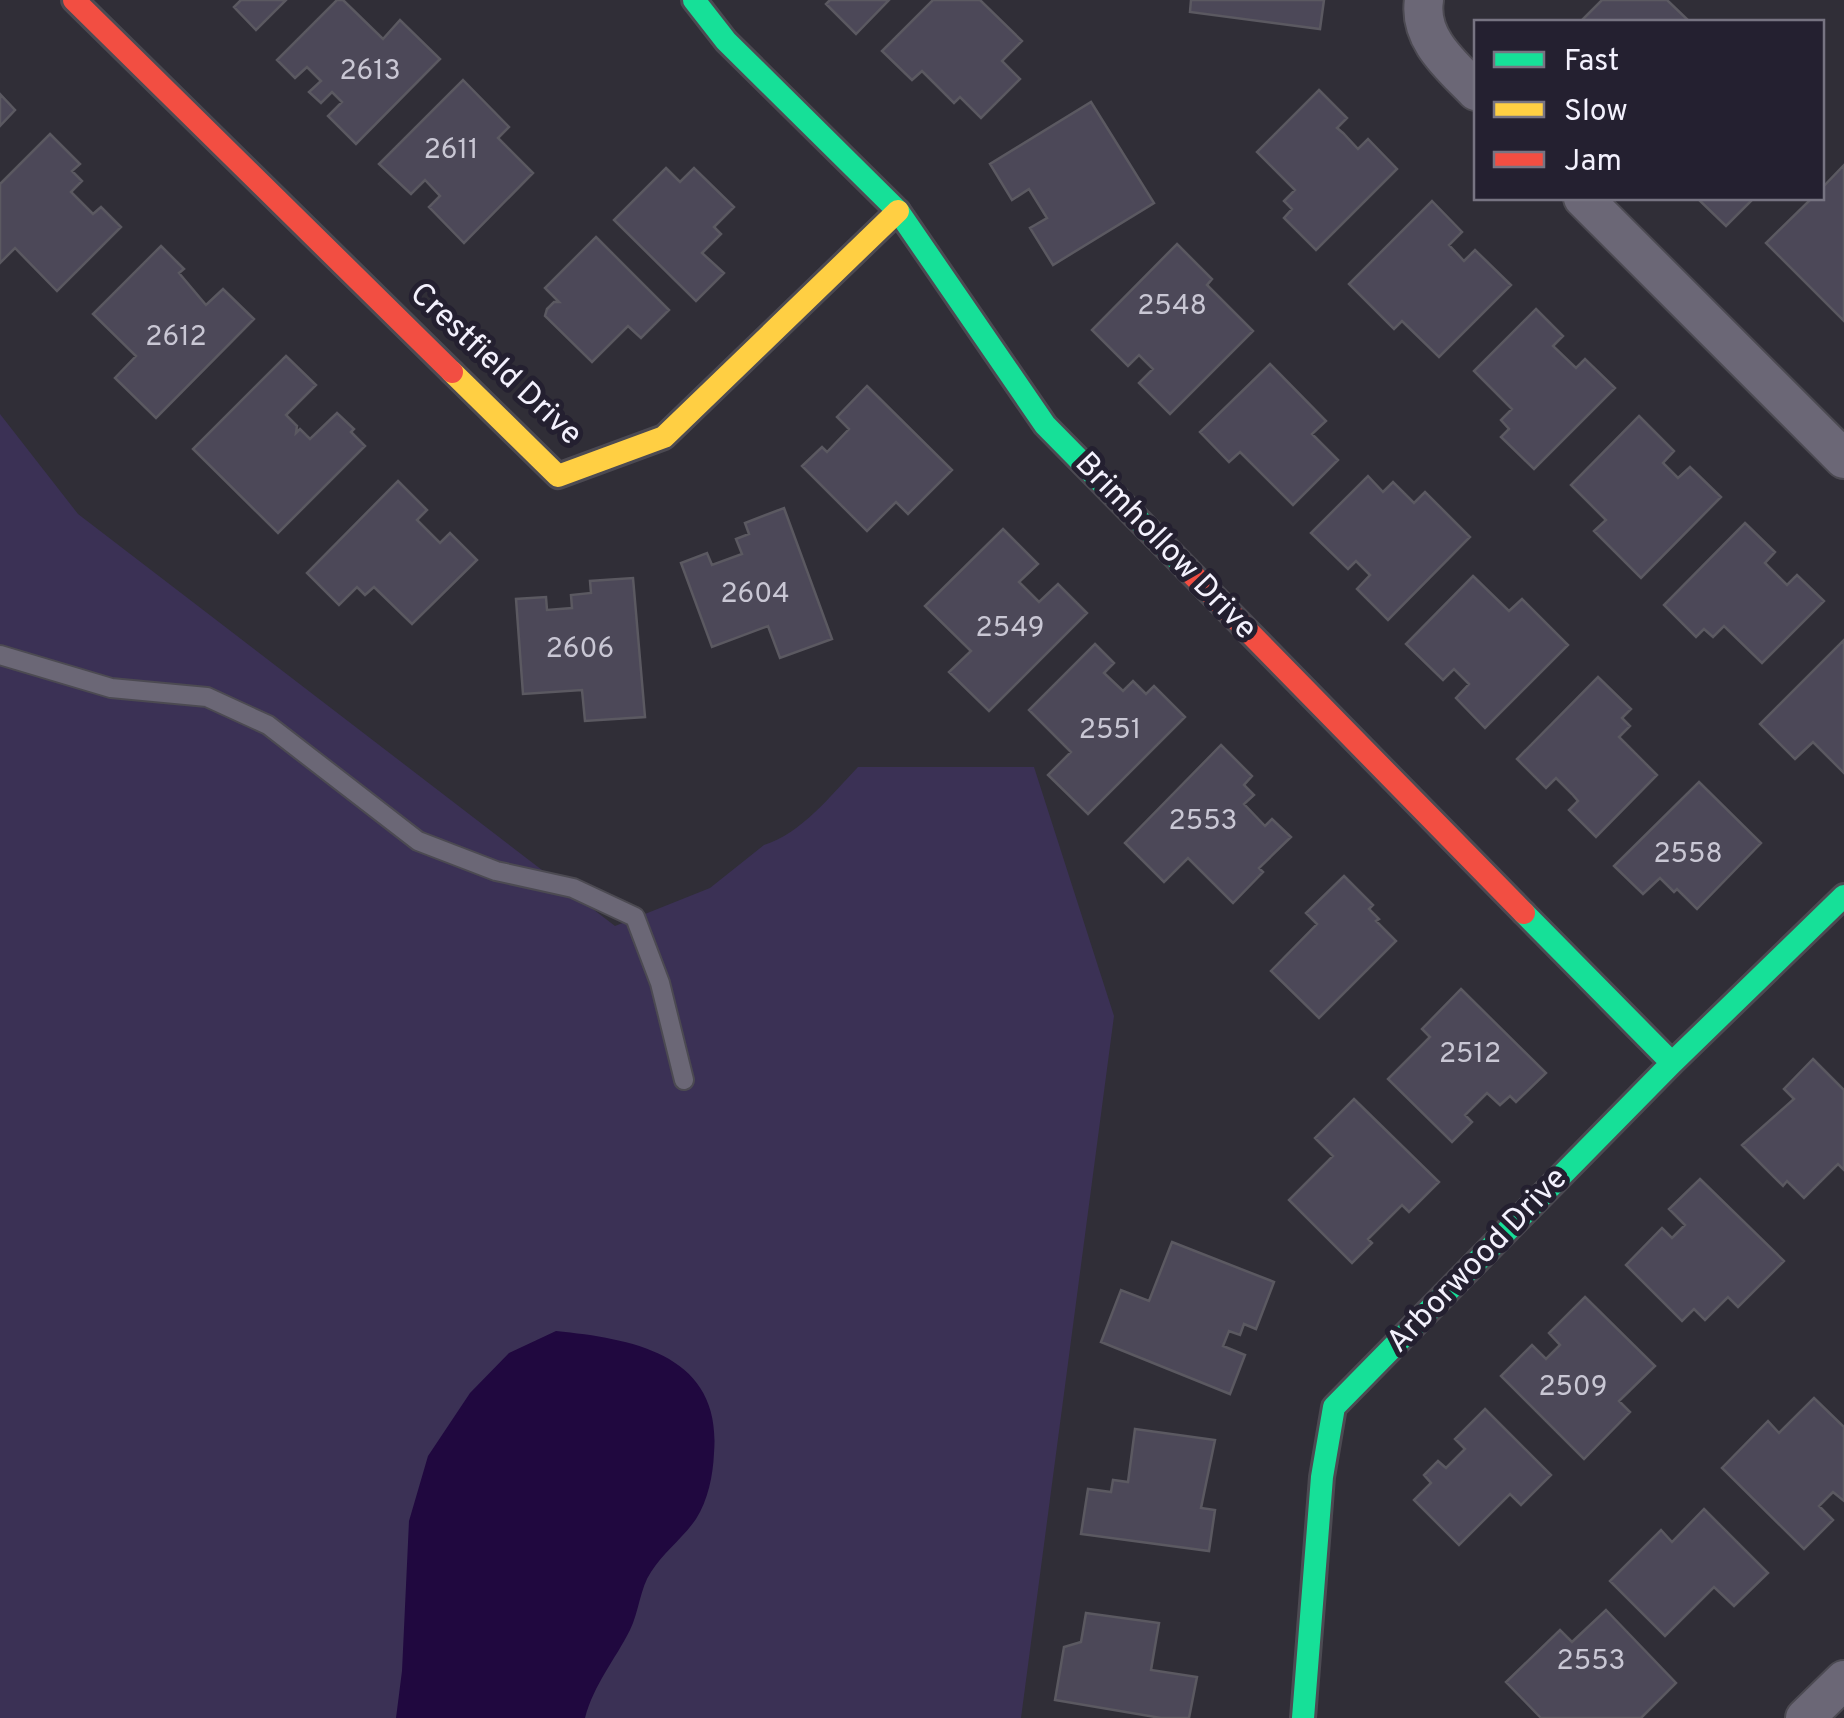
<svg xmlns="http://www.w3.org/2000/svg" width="1844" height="1718" font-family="Overpass,sans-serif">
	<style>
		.green { fill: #3b3155 }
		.water { fill: #20083f }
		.building { fill: #4c4858; stroke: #5b5961; stroke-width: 2.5 }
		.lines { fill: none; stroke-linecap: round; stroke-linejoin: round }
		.lane-casing { stroke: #4c4a52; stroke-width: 22 }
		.street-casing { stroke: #4c4a52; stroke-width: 42 }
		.fast-casing { stroke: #4c4a52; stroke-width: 28 }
		.slow-casing { stroke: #4c4a52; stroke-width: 28 }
		.jam-casing { stroke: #4c4a52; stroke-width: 28 }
		.lane { stroke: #6b6776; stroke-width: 18 }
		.street { stroke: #6b6776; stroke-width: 38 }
		.fast { stroke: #16e098; stroke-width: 22 }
		.slow { stroke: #ffcf43; stroke-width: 22 }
		.jam { stroke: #f24e42; stroke-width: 22 }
		.labels { text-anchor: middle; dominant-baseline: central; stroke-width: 10; stroke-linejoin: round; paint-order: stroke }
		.number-label { font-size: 28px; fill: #c9c7d4 }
		.street-label { font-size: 32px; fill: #f3f1fd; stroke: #242030 }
	</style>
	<rect width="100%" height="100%" fill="#302e37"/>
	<path class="green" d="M0 414 78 514 615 926 710 888 764 845C801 834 832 794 858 767H1034L1114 1016 1021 1718H0Z"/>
	<path class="water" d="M556 1331C635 1339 722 1355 714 1453 713 1476 708 1500 696 1519 683 1538 663 1553 651 1572 640 1588 639 1612 630 1630 615 1660 594 1684 585 1718H396L402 1671 409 1521 428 1456 470 1393 509 1353Z"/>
	<path class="building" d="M241 0H286L256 30 234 7Z
		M337 0H343L383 39 400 20 440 59 356 144 328 116 342 102 332 92 321 103 309 92 321 81 307 67 295 78 277 60Z
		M830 0H889L856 34 826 4Z
		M933 0H980L1022 41 1002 61 1020 79 981 118 960 97 954 103 922 71 912 80 882 51Z
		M1191 0H1324L1320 29 1190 12Z
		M1602 0H1667L1690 22H1580Z
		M463 80 509 127 498 138 533 173 464 243 429 207 440 196 425 180 411 194 379 164Z
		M1319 90 1347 118 1337 128 1343 133 1358 149 1368 139 1397 169 1316 250 1284 218 1292 209 1284 201 1295 190 1257 152Z
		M0 94 15 110 0 126Z
		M1091 102 1154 203 1053 265 1030 228 1047 218 1029 189 1012 200 990 164Z
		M50 134 80 164 72 171 82 181 71 192 93 214 101 207 121 227 57 291 15 248 0 263V184Z
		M1844 165V321L1766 243 1812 198H1822V188Z
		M666 168 680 182 694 168 734 207 714 227 721 234 702 253 724 273 696 301 614 220Z
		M1697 198H1754L1726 226Z
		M1432 201 1462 232 1449 245 1464 261 1475 250 1511 285 1439 357 1402 321 1394 329 1349 284Z
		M596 237 669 310 641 338 628 326 592 362 545 316 547 309 554 302H559L545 288Z
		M1177 244 1212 279 1207 285 1253 331 1170 414 1139 383 1153 369 1139 355 1128 366 1092 330Z
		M161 246 184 269 179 273 206 305 223 289 254 319 156 418 115 378 136 356 93 314Z
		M1536 309 1563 336 1553 346 1576 368 1585 359 1615 388 1534 469 1501 437 1509 429 1501 420 1512 409 1474 371Z
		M286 356 316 385 286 415 297 426 296 433 300 429 310 439 337 413 354 429 351 432 365 446 278 533 193 449Z
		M1270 364 1326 421 1312 434 1338 460 1293 505 1240 452 1229 462 1200 432Z
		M867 386 952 470 908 514 896 502 867 531 802 466 822 447 827 452 849 429 837 417Z
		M1639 416 1674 451 1663 463 1678 478 1690 467 1721 497 1641 578 1594 531 1606 520 1571 485Z
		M1368 476 1383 492 1393 482 1414 503 1425 492 1470 537 1388 620 1357 589 1370 575 1356 561 1348 569 1311 533Z
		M398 481 427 510 417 520 440 543 450 533 477 560 412 624 374 587 365 595 357 587 339 605 307 573Z
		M784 508 832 639 780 658 768 626 712 647 681 563 707 553 712 565 742 554 736 539 749 534 745 523Z
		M1745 523 1775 552 1765 563 1787 585 1797 575 1824 601 1762 663 1724 626 1713 637 1704 629 1696 637 1664 605Z
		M1003 529 1038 564 1019 582 1039 602 1058 584 1087 613 989 711 949 672 971 651 925 606Z
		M1473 576 1509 611 1522 599 1568 645 1485 728 1456 698 1469 684 1454 669 1443 680 1406 644Z
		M633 578 645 717 585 721 582 690 523 694 516 599 546 597 547 610 572 608 571 595 591 593 590 581Z
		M1844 640V773L1813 742 1795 759 1760 724Z
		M1095 644 1114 663 1104 673 1123 691 1133 681 1146 694 1154 686 1185 717 1088 814 1048 775 1071 752 1029 710Z
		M1598 677 1631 709 1622 718 1630 726 1619 737 1657 775 1596 837 1569 810 1578 801 1572 794 1556 778 1546 788 1517 759Z
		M1221 745 1252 776 1244 785 1254 795 1244 804 1265 826 1272 819 1291 837 1259 868 1263 872 1233 903 1188 858 1164 882 1125 843Z
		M1699 782 1761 843 1697 909 1677 889 1674 892 1660 878 1643 894 1614 866Z
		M1344 876 1373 905 1369 909 1379 919 1376 921 1396 941 1319 1018 1271 971 1317 924 1306 913Z
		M1461 989 1546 1073 1516 1102 1510 1096 1500 1105 1487 1093 1465 1115 1472 1122 1452 1142 1388 1079 1430 1037 1422 1029Z
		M1813 1059 1844 1090V1170L1838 1164 1804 1198 1787 1181 1783 1186 1742 1145 1794 1099 1784 1089Z
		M1354 1099 1439 1182 1409 1212 1402 1205 1368 1239 1372 1243 1352 1263 1289 1200 1333 1156 1315 1138Z
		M1700 1179 1784 1261 1738 1307 1728 1297 1705 1320 1694 1309 1682 1321 1626 1265 1662 1228 1672 1238 1685 1225 1669 1209Z
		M1172 1242 1274 1282 1256 1329 1244 1324 1240 1335 1229 1331 1223 1346 1245 1355 1230 1394 1101 1342 1121 1290 1149 1301Z
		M1585 1297 1655 1366 1619 1401 1630 1412 1584 1459 1501 1376 1532 1345 1546 1359 1560 1345 1549 1333Z
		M1814 1398 1844 1427V1501L1833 1492 1819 1506 1833 1520 1804 1549 1722 1468 1768 1421 1779 1433Z
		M1485 1409 1551 1475 1521 1505 1510 1494 1459 1545 1414 1500 1431 1483 1424 1475 1438 1461 1446 1468 1465 1449 1455 1439Z
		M1135 1429 1215 1440 1201 1508 1215 1510 1209 1551 1081 1534 1088 1489 1111 1492 1113 1480 1128 1482Z
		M1704 1509 1768 1573 1734 1606 1714 1587 1665 1636 1610 1581 1661 1530 1672 1542Z
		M1606 1610 1676 1683 1641 1718H1541L1506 1682 1560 1630 1572 1642Z
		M1086 1613 1159 1623 1151 1670 1197 1677 1189 1718H1161L1055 1700 1064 1647 1081 1642Z"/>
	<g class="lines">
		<defs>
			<path id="lane" d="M0 655 111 688 207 697 268 725 418 841 496 871 573 888 635 917 660 983 684 1080"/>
			<path id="street" d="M1424 0C1418 39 1452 66 1476 91
				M1583 198 1844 459
				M1805 1718 1844 1680"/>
			<path id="fast" d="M694 0 726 41 898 211 1045 425 1187 569
				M1524 913 1672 1063
				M1303 1718 1322 1477 1334 1407 1672 1063 1844 896"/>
			<path id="slow" d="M452 372 558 476 664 437 898 211"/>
			<path id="jam" d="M74 0 452 372
				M1187 569 1524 913"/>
		</defs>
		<use href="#lane" class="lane-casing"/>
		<use href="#street" class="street-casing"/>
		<use href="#fast" class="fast-casing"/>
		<use href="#slow" class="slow-casing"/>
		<use href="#jam" class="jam-casing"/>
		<use href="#lane" class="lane"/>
		<use href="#street" class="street"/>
		<use href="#fast" class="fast"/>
		<use href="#slow" class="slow"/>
		<use href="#jam" class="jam"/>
	</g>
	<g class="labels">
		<g class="number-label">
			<text x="370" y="72">2613</text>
			<text x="451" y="151">2611</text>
			<text x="1172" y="307">2548</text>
			<text x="176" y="338">2612</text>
			<text x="755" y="595">2604</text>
			<text x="1010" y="629">2549</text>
			<text x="580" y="650">2606</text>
			<text x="1110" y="731">2551</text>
			<text x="1203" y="822">2553</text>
			<text x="1688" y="855">2558</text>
			<text x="1470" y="1055">2512</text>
			<text x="1573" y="1388">2509</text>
			<text x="1591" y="1662">2553</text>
		</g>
		<g class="street-label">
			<text transform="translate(495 365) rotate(43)">Crestfield Drive</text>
			<text transform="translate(1165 547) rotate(46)">Brimhollow Drive</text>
			<text transform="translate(1478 1261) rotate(-46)">Arborwood Drive</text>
		</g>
	</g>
	<rect x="1474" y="20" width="350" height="180" fill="#242030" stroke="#777482" stroke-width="2.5"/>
	<rect x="1494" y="52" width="50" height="15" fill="#16e098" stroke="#777482" stroke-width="2.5"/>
	<text x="1564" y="70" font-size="30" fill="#f3f1fd">Fast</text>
	<rect x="1494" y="102" width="50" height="15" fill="#ffcf43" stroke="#777482" stroke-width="2.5"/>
	<text x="1564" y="120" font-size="30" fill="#f3f1fd">Slow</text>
	<rect x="1494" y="152" width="50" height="15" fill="#f24e42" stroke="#777482" stroke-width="2.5"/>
	<text x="1564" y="170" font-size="30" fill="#f3f1fd">Jam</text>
</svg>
